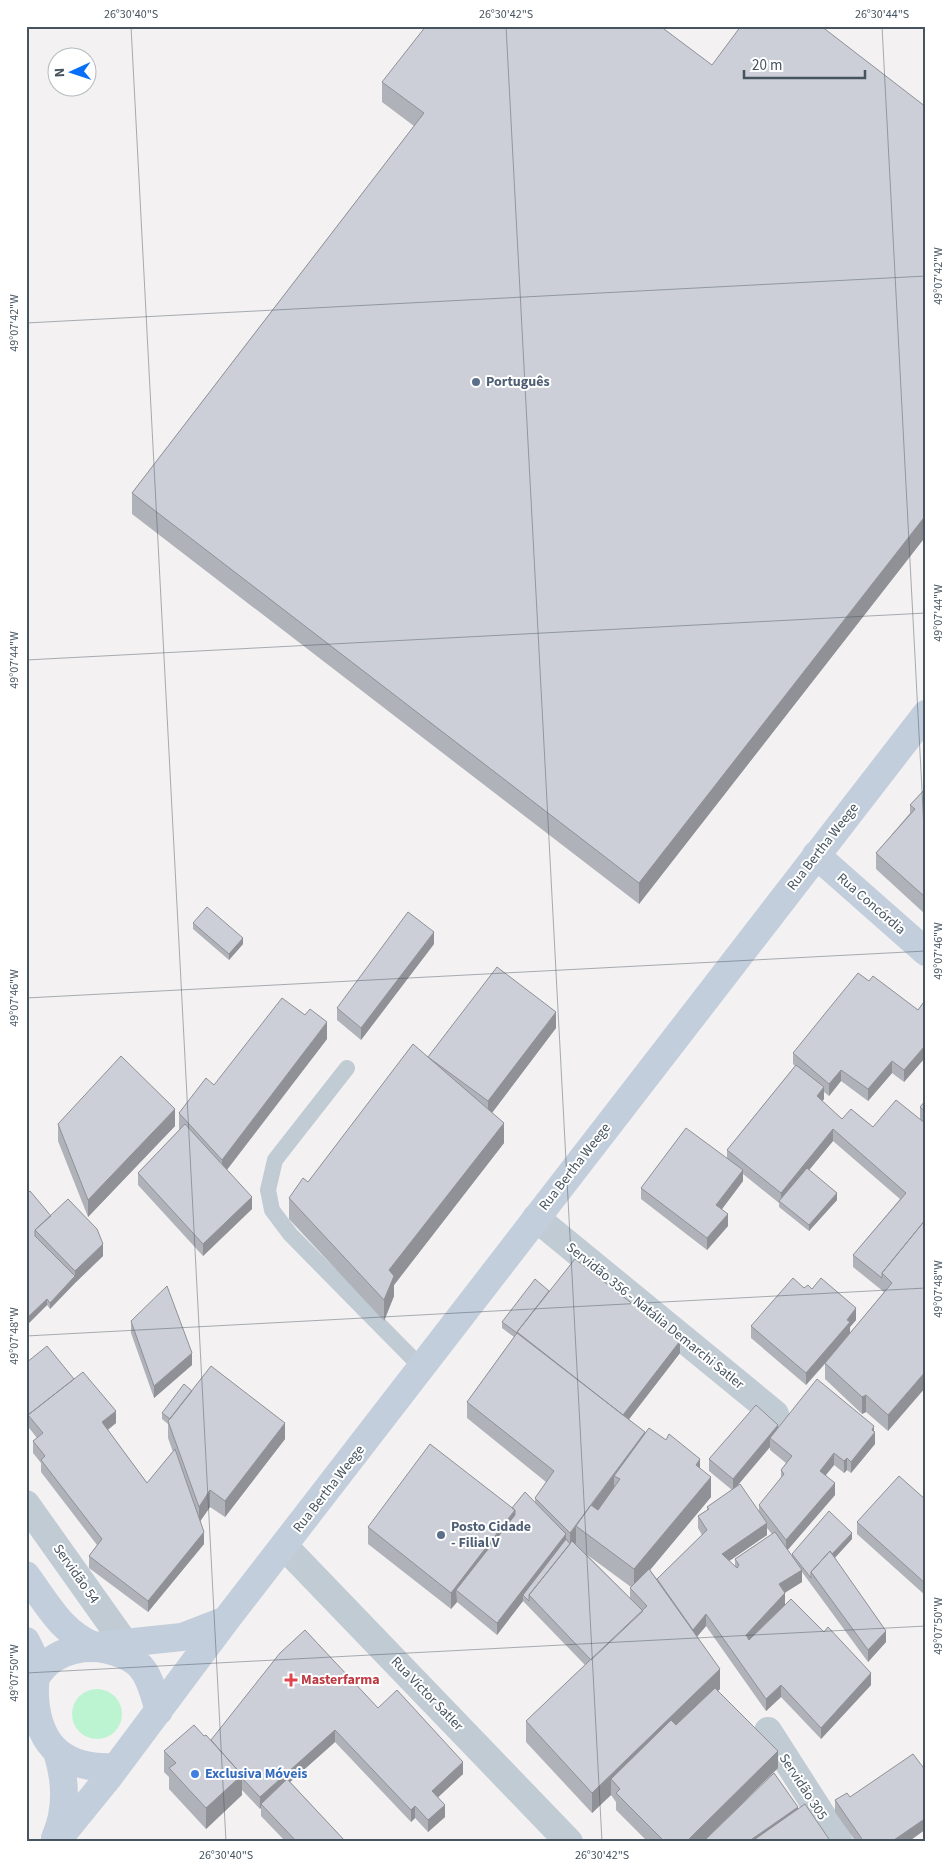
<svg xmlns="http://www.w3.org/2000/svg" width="952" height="1868" font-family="'Source Sans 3',sans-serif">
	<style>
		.green { fill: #bcf4d2 }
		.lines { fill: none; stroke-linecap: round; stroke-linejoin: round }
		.service { stroke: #c0cbd4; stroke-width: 16 }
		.minor { stroke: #c0cbd4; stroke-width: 28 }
		.secondary { stroke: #c2cedb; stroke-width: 28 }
		.wall { fill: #afb2b9; fill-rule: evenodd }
		.shaded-wall { fill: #8f9196 }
		.building { fill: #cccfd7; stroke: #8f9196 }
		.ticks { fill: none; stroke: #465460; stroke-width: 1; stroke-opacity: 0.45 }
		.service-dot { fill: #5c6f8a; stroke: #fff; stroke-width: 2 }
		.health-dot { fill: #e0444e; stroke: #fff; stroke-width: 2 }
		.shop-dot { fill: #3f7fe0; stroke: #fff; stroke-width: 2 }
		.labels { text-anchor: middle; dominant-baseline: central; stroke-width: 4; stroke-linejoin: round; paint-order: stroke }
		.service-label { font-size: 14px; font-weight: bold; fill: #4e5e75; stroke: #fff; text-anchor: start }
		.street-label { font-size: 14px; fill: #465460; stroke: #fff }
		.health-label { font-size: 14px; font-weight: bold; fill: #be3a42; stroke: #fff; text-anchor: start }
		.shop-label { font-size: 14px; font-weight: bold; fill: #366cbe; stroke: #fff; text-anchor: start }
		.neatline { fill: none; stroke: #465460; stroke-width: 2 }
		.ticks-label { font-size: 12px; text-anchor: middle; fill: #465460 }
	</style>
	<rect width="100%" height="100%" fill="#f3f1f1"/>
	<path class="green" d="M72 1714a25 25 0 1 1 50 0a25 25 0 1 1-50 0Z"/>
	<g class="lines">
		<path class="service" d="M347 1068 275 1160 268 1190 272 1210 290 1234 422 1368"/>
		<path class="minor" d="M536 1218 775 1414
			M26 1504 126 1645
			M284 1546 569 1842
			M768 1731 839 1842"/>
		<path class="secondary" d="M816 855 926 952
			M26 1575C46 1602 62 1634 95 1646L182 1637 226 1620
			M26 1641C41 1669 34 1669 35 1697 38 1748 67 1770 116 1767
			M37 1676C55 1647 93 1642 123 1655 130 1658 139 1663 144 1671 152 1683 155 1698 159 1711
			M55 1838C67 1811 66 1780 57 1752
			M56 1842 108 1778 226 1620 926 714"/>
	</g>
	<path class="wall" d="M712 65 926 107V536L639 904 132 514V493L414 126 382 102V82Z
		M926 788V914H925L876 869V853L910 813V805Z
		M193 923 243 944 229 960 193 929Z
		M434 944 361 1040 337 1020V1008Z
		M869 981 918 1010 926 999V1061L924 1059 904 1082 892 1073 868 1101 841 1081 829 1096 824 1092V1099L822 1101 842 1119 873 1127 926 1124 888 1431 866 1412 862 1414 825 1379V1364L806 1385 751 1338V1326L804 1288 812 1289 856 1320 850 1327V1333L884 1292 853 1267V1255L900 1199 833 1141 809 1170 837 1200 809 1231 779 1207V1203L743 1174V1181L722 1209 728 1226 707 1250 641 1199V1188L727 1158V1150L795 1066 793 1064V1053Z
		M556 1028 492 1113 504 1143 394 1285V1296L384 1321 289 1219V1198L308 1182 428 1057Z
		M327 1039 227 1170 252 1209 203 1256 138 1185V1173L179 1130V1113L214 1085Z
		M926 1100V1124L920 1119V1107Z
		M58 1124 175 1126 88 1217 58 1141Z
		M26 1194 51 1216 103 1256 75 1283 50 1309 47 1305 26 1326Z
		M549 1291 680 1353 629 1419 645 1434 700 1468 711 1497 650 1570 657 1579 702 1535 698 1528V1516L707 1510V1507L732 1490 709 1471V1459L778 1427 874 1432 875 1444 851 1473 847 1470 844 1473 834 1465 826 1475 835 1495 787 1550 792 1556V1554L852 1539 835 1558 886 1642 868 1662 802 1572V1582L785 1593V1605L871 1685 821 1739 781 1697 766 1711 706 1626 697 1637 720 1689 718 1691 778 1768 703 1842H648L616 1810V1802L611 1795 592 1813 526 1742V1721L585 1665 523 1601 497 1635 457 1602 451 1609 368 1544V1527L512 1508 535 1502V1498L546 1482 467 1418V1402L514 1337 502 1328V1322ZM770 1447V1450L786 1463 781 1470V1478L759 1505V1511L735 1487ZM767 1528 772 1534 735 1559V1567L729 1561 767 1535ZM586 1554 631 1587 630 1588V1598Z
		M131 1321 192 1365 154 1398 131 1333Z
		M26 1363 74 1379 116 1423 108 1430 147 1483 173 1452 168 1438V1424L162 1419V1413L192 1391 285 1439 225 1517 210 1507 200 1521 204 1544 148 1612 89 1568V1556L97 1545 41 1472V1463L33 1453V1441L37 1438 26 1424Z
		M926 1500V1596L857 1534V1522Z
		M378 1708 463 1774 438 1797 445 1817 428 1832 415 1818 411 1822 335 1742 290 1782 346 1842H286L261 1816V1808L260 1809 242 1790V1795L206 1829 169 1789V1777L164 1772V1751L204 1736 211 1740Z
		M926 1771V1829L908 1842H856L835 1812V1800L850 1797Z"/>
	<path class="shaded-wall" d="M926 515V536L639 904V883Z
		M434 932V944L361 1040V1028Z
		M243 938V944L229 960V954Z
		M556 1012V1028L488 1118V1101Z
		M327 1022V1039L222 1176V1160Z
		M924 1047V1059L904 1082V1070Z
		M892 1061V1073L868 1101V1089Z
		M841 1070V1081L829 1096V1084Z
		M824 1087V1099L817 1108V1096Z
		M175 1109V1126L88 1217V1200Z
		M504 1123V1143L394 1285V1296L384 1321V1300L389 1270Z
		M833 1129V1141L782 1203 781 1202V1193Z
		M743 1170V1181L716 1217V1205Z
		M837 1193V1200L809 1231V1225Z
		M252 1197V1209L203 1256V1244Z
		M728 1214V1226L707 1250V1238Z
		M103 1244V1256L75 1283 50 1309V1303L75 1276V1271Z
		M47 1299V1305L26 1326V1319Z
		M856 1308V1320L850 1327V1334L806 1385V1373Z
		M680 1341V1353L623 1427V1415Z
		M192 1353V1365L154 1398V1386Z
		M926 1371V1387L888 1431V1415Z
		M866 1395V1412L862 1414V1397Z
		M116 1411V1423L102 1434V1422Z
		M285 1423V1439L225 1517V1501Z
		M778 1425V1437L770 1438V1447L733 1491V1479Z
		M874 1426V1434L875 1432V1444L851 1473V1462Z
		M645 1432V1449L620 1479 614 1476V1491L584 1532 576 1526Z
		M834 1453V1465L820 1482V1471Z
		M847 1458V1470L844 1473V1461Z
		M700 1459V1480L696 1465Z
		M711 1477V1497L634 1589V1569Z
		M835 1483V1495L786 1552V1540Z
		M210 1490V1507L199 1523V1507Z
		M515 1510V1527L456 1590 457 1602 451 1609V1593Z
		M767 1523V1535L722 1566V1554Z
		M576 1526V1543L570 1549V1533Z
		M204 1532V1544L148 1612V1601Z
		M852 1533V1539L815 1579 813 1575Z
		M566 1534V1546L523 1595V1601L497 1635V1623Z
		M802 1570V1582L779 1596V1584Z
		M785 1593V1605L746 1647V1635Z
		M706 1614V1626L689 1646V1634Z
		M886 1631V1642L868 1662V1650Z
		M720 1669V1689L619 1788 611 1779V1795L592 1813V1793Z
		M871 1673V1685L821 1739V1728Z
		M781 1685V1697L766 1711V1699Z
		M335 1730V1742L263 1806 261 1804V1808L260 1809V1797Z
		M778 1751V1768L703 1842H686Z
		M463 1762V1774L432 1803V1791Z
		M242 1775V1795L206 1829V1808Z
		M445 1805V1817L428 1832V1820Z
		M415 1806V1818L411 1822V1810Z
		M798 1807V1819L765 1842H749L752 1839Z
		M926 1818V1829L908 1842H891Z"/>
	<path class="building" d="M426 26H660L712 65 741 26H821L926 107V515L639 883 132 493 424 113 382 82Z
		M926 788V897H925L876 853 915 809 910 805Z
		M207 907 243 938 229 954 193 923Z
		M408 912 434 932 361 1028 337 1008Z
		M497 967 556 1012 488 1101 428 1057Z
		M858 973 869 981 873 976 918 1010 926 999V1049L924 1047 904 1070 892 1061 868 1089 841 1070 829 1084 793 1053Z
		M282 998 305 1015 310 1009 327 1022 222 1160 179 1113 206 1078 214 1085Z
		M413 1044 504 1123 389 1270 394 1276 384 1300 289 1198 303 1178 308 1182Z
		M121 1056 175 1109 88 1200 58 1124Z
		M796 1065 824 1087 817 1096 842 1119 851 1109 873 1127 896 1100 926 1124V1219L882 1273V1278L853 1255 906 1193 833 1129 781 1193 727 1150Z
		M926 1100V1112L920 1107Z
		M185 1124 252 1197 203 1244 138 1173Z
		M686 1128 743 1170 716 1205 728 1214 707 1238 641 1188Z
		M807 1168 837 1193 809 1225 779 1201Z
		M30 1191 51 1216 35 1230V1236L75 1276 50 1303 47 1299 26 1319V1194Z
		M68 1199 97 1229 103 1244 75 1271 35 1230Z
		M926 1219V1371L888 1415 866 1395 862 1397 825 1363 892 1283 882 1273Z
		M575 1259 680 1341 623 1415 517 1332Z
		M793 1278 804 1288 808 1285 812 1289 821 1278 856 1308 847 1320 850 1322 806 1373 751 1326Z
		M535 1279 549 1291 517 1332V1333L502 1322Z
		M167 1286 192 1353 154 1386 131 1321Z
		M517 1333 645 1432 570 1533 535 1498 554 1471 467 1402Z
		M47 1346 74 1379 28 1415V1420L26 1418V1363Z
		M211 1366 285 1423 225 1501 210 1490 199 1507 168 1421Z
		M83 1372 116 1411 102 1422 147 1483 175 1449 204 1532 148 1601 89 1556 102 1539 41 1460 45 1456 33 1441 43 1433 28 1415Z
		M817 1379 874 1426 872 1430 875 1432 851 1462 847 1458 844 1461 834 1453 820 1471 835 1483 786 1540 759 1505 784 1474 781 1470 792 1456 770 1438Z
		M184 1384 192 1391 170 1419 162 1413Z
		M756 1405 778 1425 733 1479 709 1459Z
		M649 1428 666 1440 669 1434 700 1459 696 1465 711 1477 634 1569 576 1526 591 1505 598 1510 620 1479 614 1476Z
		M430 1444 515 1510 451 1593 368 1527Z
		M899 1476 926 1500V1584L857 1522Z
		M740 1484 767 1523 722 1554 737 1568 739 1565 735 1559 775 1532 802 1570 779 1584 785 1593 746 1635 749 1640 791 1599 824 1632 828 1627 871 1673 821 1728 781 1685 766 1699 706 1614 693 1630 657 1579 707 1530 698 1516 709 1509 707 1507Z
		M525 1492 566 1534 497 1623 456 1590 515 1515V1510L512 1508Z
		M829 1511 852 1533 832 1554 830 1551 811 1572V1578L792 1554Z
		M566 1539 570 1544 529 1595V1601L523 1595Z
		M572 1541 643 1611 591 1660 529 1595Z
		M830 1551 886 1631 868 1650 811 1572Z
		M649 1569 720 1669 592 1793 526 1721 647 1606 630 1588Z
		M305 1630 378 1708 397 1690 463 1762 432 1791 445 1805 428 1820 415 1806 411 1810 335 1730 260 1797 242 1778V1775L211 1740 280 1653Z
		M715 1688 778 1751 686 1842H665L616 1793 620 1789 611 1779 671 1720 676 1725Z
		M194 1725 204 1736 206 1735 242 1775 206 1808 169 1768 176 1763 164 1751Z
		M913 1754 926 1771V1779L924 1780 926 1782V1818L891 1842H864L835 1800 847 1793 850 1797Z
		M774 1773 798 1807 752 1839 749 1842H703Z
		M287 1779 346 1842H297L261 1804Z
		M805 1804 831 1842H751Z"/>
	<path class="ticks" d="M131 26 226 1842M506 26 602 1842M882 26 926 867M26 323 926 276M26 660 926 613M26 998 926 951M26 1336 926 1288M26 1673 926 1626"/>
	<g class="service-dot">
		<circle cx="476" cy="382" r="5"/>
		<circle cx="441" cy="1535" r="5"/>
	</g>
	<path class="health-dot" d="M288.5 1672.5h5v5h5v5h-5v5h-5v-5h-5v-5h5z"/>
	<circle class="shop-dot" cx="195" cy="1774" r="5"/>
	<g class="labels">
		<g class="service-label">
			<text x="486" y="382">Português</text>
			<text x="451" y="1527">Posto Cidade<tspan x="451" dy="16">- Filial V</tspan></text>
		</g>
		<g class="street-label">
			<text transform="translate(823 847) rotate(-52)">Rua Bertha Weege</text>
			<text transform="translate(871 904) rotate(41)">Rua Concórdia</text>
			<text transform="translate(575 1167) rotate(-52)">Rua Bertha Weege</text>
			<text transform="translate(655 1316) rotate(39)">Servidão 356 - Natália Demarchi Satler</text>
			<text transform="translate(329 1489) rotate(-52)">Rua Bertha Weege</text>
			<text transform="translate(76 1574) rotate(55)">Servidão 54</text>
			<text transform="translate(427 1694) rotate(46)">Rua Victor Satler</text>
			<text transform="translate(803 1787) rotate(57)">Servidão 305</text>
		</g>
		<g class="health-label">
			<text x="301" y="1680">Masterfarma</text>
		</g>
		<g class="shop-label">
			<text x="205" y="1774">Exclusiva Móveis</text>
		</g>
	</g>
	<rect width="952" height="1868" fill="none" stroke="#ffffff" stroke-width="55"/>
	<g transform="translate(72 72) rotate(267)"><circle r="24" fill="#ffffff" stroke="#b5bbbf"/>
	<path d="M0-4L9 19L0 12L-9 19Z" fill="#076ef7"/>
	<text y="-8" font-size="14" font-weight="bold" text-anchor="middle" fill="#465460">N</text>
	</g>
	<path d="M744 70v8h121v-8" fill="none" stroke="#465460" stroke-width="2.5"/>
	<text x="752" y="70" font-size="15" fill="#465460" stroke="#ffffff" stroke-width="4" paint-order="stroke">20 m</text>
	<rect x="28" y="28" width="896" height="1812" class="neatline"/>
	<g class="ticks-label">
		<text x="131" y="18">26°30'40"S</text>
		<text x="506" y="18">26°30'42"S</text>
		<text x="882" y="18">26°30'44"S</text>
		<text transform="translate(938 276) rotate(-90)" y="4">49°07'42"W</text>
		<text transform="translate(14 323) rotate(-90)" y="4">49°07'42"W</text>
		<text transform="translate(938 613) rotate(-90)" y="4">49°07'44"W</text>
		<text transform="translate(14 660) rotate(-90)" y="4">49°07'44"W</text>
		<text transform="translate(938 951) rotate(-90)" y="4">49°07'46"W</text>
		<text transform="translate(14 998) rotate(-90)" y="4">49°07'46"W</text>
		<text transform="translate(938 1289) rotate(-90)" y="4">49°07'48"W</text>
		<text transform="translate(14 1336) rotate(-90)" y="4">49°07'48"W</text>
		<text transform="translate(938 1626) rotate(-90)" y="4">49°07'50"W</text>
		<text transform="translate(14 1673) rotate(-90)" y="4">49°07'50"W</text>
		<text x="226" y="1859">26°30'40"S</text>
		<text x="602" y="1859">26°30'42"S</text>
	</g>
</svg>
